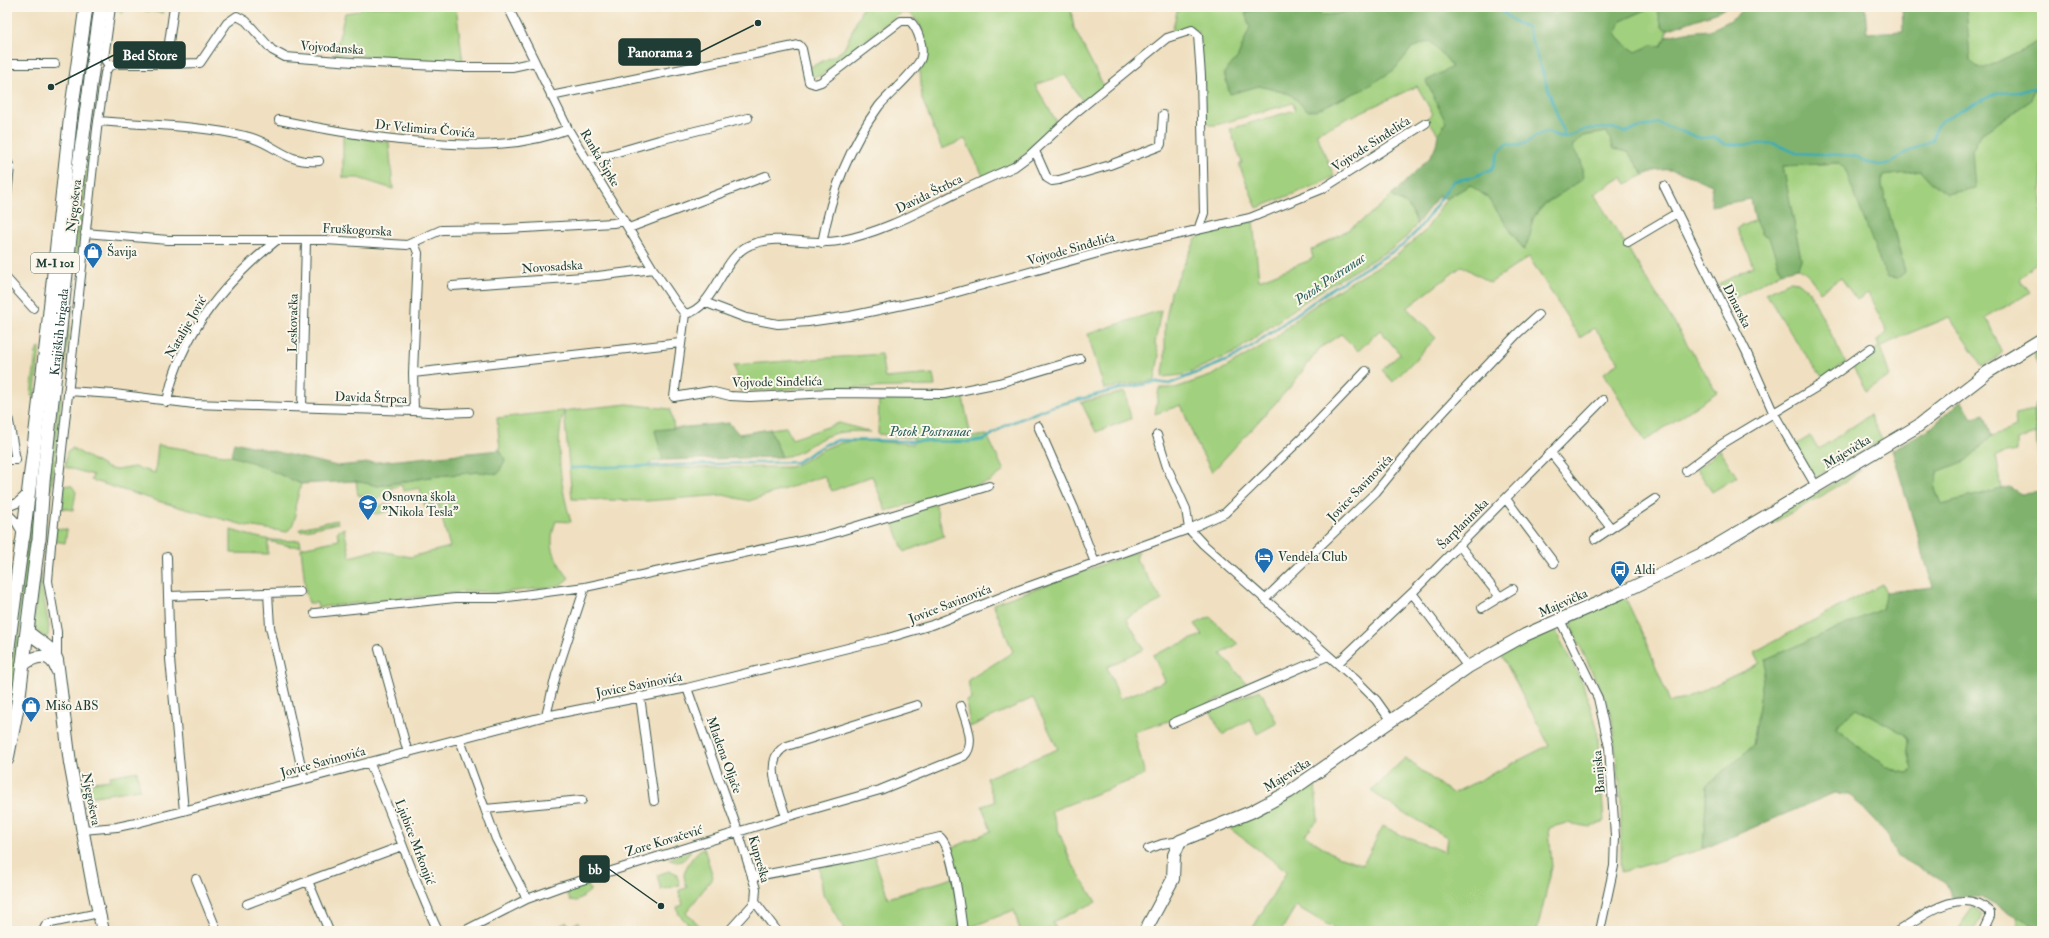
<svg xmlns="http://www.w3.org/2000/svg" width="2049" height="938" font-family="'IM FELL Double Pica',serif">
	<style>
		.green { fill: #a1d07e; stroke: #608659 }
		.forest { fill: #80b26d; stroke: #507850; fill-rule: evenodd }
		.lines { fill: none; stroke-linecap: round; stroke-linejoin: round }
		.stream { stroke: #39abb4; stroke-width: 2.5 }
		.street-casing { stroke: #3e5549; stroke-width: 10 }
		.secondary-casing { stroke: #3e5549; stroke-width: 14 }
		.primary-casing { stroke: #3e5549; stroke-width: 15 }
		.street { stroke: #fff; stroke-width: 8 }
		.secondary { stroke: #fff; stroke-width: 12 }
		.primary { stroke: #fff; stroke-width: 13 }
		.labels { text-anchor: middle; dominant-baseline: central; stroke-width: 4; stroke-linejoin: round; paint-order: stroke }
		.shield { fill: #fbf7ec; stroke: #61756b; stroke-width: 1 }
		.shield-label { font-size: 12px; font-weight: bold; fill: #1f3d34 }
		.street-label { font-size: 13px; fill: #1f3d34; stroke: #fbf7ec }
		.poi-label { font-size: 13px; fill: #1f3d34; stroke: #fbf7ec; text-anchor: start }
		.water-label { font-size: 14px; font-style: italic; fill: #275e5a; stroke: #fbf7ec }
		.leader { fill: none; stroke: #1f3d34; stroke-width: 1.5 }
		.callout-dot { fill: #1f3d34; stroke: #fbf7ec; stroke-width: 1.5 }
		.callout { fill: #1f3d34; stroke: #1f3d34; stroke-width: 1.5 }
		.callout-label { font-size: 14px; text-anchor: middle; font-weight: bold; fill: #fff }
	</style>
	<rect width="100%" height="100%" fill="#fbf7ec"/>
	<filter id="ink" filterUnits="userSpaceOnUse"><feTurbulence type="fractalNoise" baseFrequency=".025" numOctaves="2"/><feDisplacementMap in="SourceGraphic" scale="8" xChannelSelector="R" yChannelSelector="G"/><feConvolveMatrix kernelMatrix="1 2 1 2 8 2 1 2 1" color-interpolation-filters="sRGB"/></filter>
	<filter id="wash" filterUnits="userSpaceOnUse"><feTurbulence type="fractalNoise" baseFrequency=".012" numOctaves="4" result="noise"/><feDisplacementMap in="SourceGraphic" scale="16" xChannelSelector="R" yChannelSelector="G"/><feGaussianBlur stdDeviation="0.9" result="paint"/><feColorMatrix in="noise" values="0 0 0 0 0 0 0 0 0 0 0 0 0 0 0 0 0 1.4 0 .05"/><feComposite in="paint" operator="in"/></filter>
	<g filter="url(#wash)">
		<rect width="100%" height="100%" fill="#f0e0c1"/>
		<path class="green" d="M92 7H95L77 128 33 539 27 538 70 168Z
			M114 7 166 9 162 11 163 13 126 8 122 14Z
			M363 7H456L463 63 335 54 345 13 358 11Z
			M863 7H1084L1071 10 1074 28 1104 87 1083 102 1065 75 1035 85 1058 124 1016 162 984 178 965 139 942 149 922 99 920 70 927 56 924 33 917 20 909 13H901L820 76 811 77 810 67 836 55 844 49Z
			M1178 7H1264L1245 13 1250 27 1238 57 1224 73 1230 94 1259 86 1290 94 1307 110 1394 70 1412 48 1430 40C1438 51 1446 56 1452 67L1426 81 1446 122 1438 134 1427 118 1433 114 1417 86 1316 133 1334 176 1319 184 1257 208 1239 165 1242 163 1230 129 1295 110 1293 103 1216 125H1210L1205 120 1198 31 1172 32Z
			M1314 7H1354L1338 14 1321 15Z
			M1966 7H2042V40L1983 69 1975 66 1970 60Z
			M1650 8 1658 11 1662 27 1667 30V36L1661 46 1652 45 1636 52 1623 43 1616 33 1621 21Z
			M2042 89V208L2040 210 2042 211V258L2020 280 2030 293 1986 317 2002 353 1983 367 1949 317 1905 335 1880 347 1890 376 1866 391 1852 365 1879 347 1877 340 1887 332 1868 293 1857 300 1841 278 1820 292 1807 273 1798 268 1801 259 1783 166 1839 163 1845 169 1905 271 1882 186V176L1921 171 1932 183 1972 151 1981 134 2030 101 2035 90Z
			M1607 132 1614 149 1628 152 1644 175 1626 184 1622 177 1594 194 1717 392 1645 441 1604 373 1619 362 1594 328 1580 338 1529 257 1490 283 1462 266 1407 308 1436 338 1393 382 1382 370 1400 354 1380 330 1358 351 1341 334 1320 348 1291 386 1212 472 1196 442 1181 405 1155 414 1159 388H1175L1213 375 1274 339 1302 314 1344 286 1396 256 1425 231 1446 199 1470 185 1487 197 1524 250C1528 241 1531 223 1534 217 1544 200 1567 190 1583 179L1581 161 1571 148 1583 136Z
			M343 136 389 142 393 189 358 178H343Z
			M88 144H90L74 279 70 288 83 163Z
			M1392 195C1396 201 1401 200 1406 204 1411 208 1415 218 1417 224L1407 236 1394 247 1315 294 1234 353 1183 375 1162 377 1165 361V324L1171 292 1196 239 1204 233 1253 221 1259 280 1308 261 1313 258 1311 250C1341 235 1369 219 1392 195Z
			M1755 220 1762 235 1769 237 1781 272 1728 302 1719 284 1753 266 1737 228Z
			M1790 281 1798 282 1809 291 1846 363 1823 378 1797 343 1766 293Z
			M72 295 54 470 47 513 48 488 69 298Z
			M1161 310 1155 343 1159 355 1155 380 1104 389 1088 334Z
			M40 347 34 400 31 395 36 352Z
			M881 354 885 378 933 374 935 386 863 388 811 386 788 389 740 391 734 365Z
			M1125 392 1131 419 1096 432 1081 402Z
			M962 393 971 437 987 435 1004 471 989 482 886 511 872 476 832 491 824 476 749 501 723 495 646 501 572 499 564 411C554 445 561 488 571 522L556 521C547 545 554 559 569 578L559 586 499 593 474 591 321 607H318L317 603H309L306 594 301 548 339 540 337 532 344 528 350 557 376 550 410 557 450 547 438 504 425 507 420 488 404 491 401 485 391 488 393 494 375 499 358 495 356 481 378 486 429 477 479 472 498 473 505 460 500 450 497 418 627 404 670 409 674 428 655 431 663 460 651 462 649 468 790 467C805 463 816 451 831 446 852 437 890 443 913 444L914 438 878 434 879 395Z
			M2034 410 2036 434 2017 440V451L1996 455 2002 489 1941 504 1935 489 1937 472 1967 460 1992 436 2016 427 2015 414Z
			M1870 415 1882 440 1819 475 1814 476 1794 446 1810 436 1819 449Z
			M839 423 871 432C852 431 836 430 819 440 803 448 802 454 782 457L770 429 786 427 792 439Z
			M158 445 231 456 254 463 301 484 295 507 296 515 292 526 287 532 247 526 161 502 91 480 93 475 65 467 67 451H70L72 448 107 468 116 470 134 467 155 473Z
			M1720 450 1737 477 1712 492 1697 469Z
			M1862 469 1847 481 1773 523 1766 520Z
			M65 485 72 486 76 492 73 510 62 508 64 490 62 489Z
			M391 503 393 510 377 514 373 513 374 507Z
			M935 503 944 536 904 552 891 517Z
			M337 520 338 523 301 531 299 530 300 528Z
			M56 528 67 530 65 543 54 541Z
			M231 530C254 537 275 543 300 540L301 546H290L268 541V554L231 553Z
			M27 542 32 543 7 726V691L12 662Z
			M1139 551 1136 559 1162 600 1126 618 1144 649 1107 667 1120 699 1165 681 1153 655 1202 635 1195 624 1210 617 1238 644 1221 654 1249 686 1178 718 1134 732 1145 775 1051 811 1070 860 1096 902 1052 922 1058 931H1020L1014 910 966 929 952 848 991 831 982 806 995 802 986 778 1058 749 1033 698 970 727 966 701 971 699 968 680 1013 652 993 604Z
			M41 572V584L49 626 48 636 46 637 36 632 33 621Z
			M1882 584 1886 592 1882 609 1766 659 1753 746 1707 785 1703 849 1621 872V796L1611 712 1572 629V621L1625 597 1645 639 1670 702 1685 699 1760 663 1754 652Z
			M1555 630 1582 682 1597 727 1604 821 1590 827 1566 823 1549 828 1552 867 1537 931H1332L1333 928 1296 906 1281 931H1251L1287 871 1229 828 1279 806 1315 783 1318 820 1305 835 1333 854 1363 865 1383 826 1401 835 1445 852 1447 837 1397 809 1371 791 1405 758 1452 794 1549 745 1501 654Z
			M1260 690 1277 723 1257 734 1250 719 1222 735 1210 710Z
			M1857 708 1906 735 1909 740 1908 751 1913 770 1909 773C1886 773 1853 741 1835 727Z
			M137 771 140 789 82 798 80 783 92 779 93 782 110 780V776Z
			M704 848 713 877 686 913 706 931H696L679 915 677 907 683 905 679 890 687 888C686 884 684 879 684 875 685 867 696 850 704 848Z
			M691 851C684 861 679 865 668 859Z
			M874 856 888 898 953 878 961 931H846L823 894 819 866Z
			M669 871 676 873 680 885 661 890 657 875Z
			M588 883 587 887 590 889V891L577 901 570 900 566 891Z
			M1973 907 1982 914 1974 931H1956Z
			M2018 917 2039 929 2042 928V931H2015Z
			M567 922 570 927 578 922 581 928 577 931H550Z"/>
		<path class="forest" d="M1264 7H1314L1321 15 1338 14 1354 7H1726L1720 11 1667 30 1662 27 1658 11 1650 8 1621 21 1616 33 1623 43 1636 52 1652 45 1661 46 1667 36 1686 32 1710 30 1729 21 1747 7H1865L1867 33 1903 31 1902 7H1966L1970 60 1975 66 1983 69 2042 40V85L2035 90 2030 101 1981 134 1972 151 1975 188 1947 194 1932 183 1921 171 1882 176V186L1905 272 1898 278 1888 277 1882 267 1845 169 1839 163 1783 166 1801 259 1798 268 1781 272 1769 238 1762 235 1755 220 1751 199 1711 206 1712 185C1687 176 1671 162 1644 175L1628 152 1614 149 1607 132 1583 136 1572 147 1581 161 1583 179 1545 204 1533 218 1530 237 1524 250 1487 197 1470 185 1446 199 1439 195 1417 224C1415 218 1411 208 1406 204 1401 200 1396 201 1392 195L1430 157 1436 146 1438 134 1446 123 1426 81 1452 67C1446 56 1438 51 1430 41L1412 48 1394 70 1364 89 1316 110H1307L1290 94 1259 86 1230 94 1224 73 1238 57 1250 27 1245 13Z
			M2042 348V928L2039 929 1980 897H1952L1946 883 1896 855 1887 834 1850 794 1834 793 1703 849 1707 785 1753 746 1766 659 1882 609 1886 592 1933 587 1892 450 1932 427 1961 400 1972 418 1984 414 1992 436 1967 460 1937 472 1935 489 1941 504 2009 487 2021 494 2041 492 2034 410 2041 388 2042 377 2033 352ZM1857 708 1906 735 1909 740 1908 751 1913 770 1909 773C1886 773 1853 741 1835 727Z
			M729 423 739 434 770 429 782 457 663 460 655 430Z
			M234 442 337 466 500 450 505 460 498 474 479 472 429 477 378 486 356 481 301 484 254 463 231 456Z"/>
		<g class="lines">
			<path class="stream" d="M1496 7 1517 23 1527 27 1565 138
				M570 468 797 462 824 445 838 440 970 442 984 440 1006 425 1050 407 1115 390 1156 382 1169 384 1231 359 1255 344 1334 287 1402 246 1416 232 1430 214 1453 181 1473 177 1492 169 1499 152 1507 143 1517 146 1528 142 1536 136 1546 132 1565 138 1586 129 1612 128 1625 132 1658 123 1700 138 1714 137 1724 144 1741 145 1773 143 1796 153 1844 155 1856 156 1868 163 1880 165 1891 163 1905 153 1933 140 1936 127 1942 121 1957 112 1997 93 2018 92 2042 86"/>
		</g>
	</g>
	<g filter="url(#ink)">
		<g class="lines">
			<defs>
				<path id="street" d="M174 7 166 64 200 63 227 23 237 16 246 21 272 50 285 57 353 62 459 67H512L535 62
					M508 7 568 129 653 269 677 304 685 314
					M7 64H55
					M109 66 104 58 111 7
					M109 66 117 64H166
					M551 96 799 45 802 49 809 82 815 84 821 82 901 21H910C918 29 924 47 921 58 917 70 888 95 879 106 849 147 831 194 822 243
					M279 120C323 129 367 137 411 141 465 146 517 149 568 129
					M98 121C147 125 198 125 245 136 275 142 284 164 319 161
					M1035 151 1047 178 1052 181 1059 180 1107 166 1160 146 1161 144 1163 115
					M7 161 10 167 7 195
					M587 161 659 140 748 118
					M1664 186 1746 351 1773 412 1816 486
					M629 228 766 176
					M85 233 168 240H325L407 245 441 230 507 229 613 223 624 221
					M1628 242 1677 213
					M7 279 33 308
					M452 286 598 276 653 269
					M704 302 746 318 778 324 808 322 850 316 936 298 1109 250 1250 218 1322 189 1426 123
					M685 314C715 309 722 256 750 245 778 233 809 246 838 241 880 233 915 214 953 195 973 185 993 176 1014 167L1029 156 1074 114 1167 38 1192 30 1198 35 1201 76 1204 213 1198 230
					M685 314 674 397 710 391 730 396 750 397 830 393 944 394 999 383 1080 359
					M413 373 418 253 414 243
					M68 391 114 394 194 404 414 411 413 373 680 343
					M167 402C179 335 225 282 277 240
					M302 407 306 240
					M7 411 16 460H7
					M414 411 442 413 469 412
					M1038 426 1074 508 1095 563
					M1157 435 1167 467 1186 509 1189 529
					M1551 453 1611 528
					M1686 471 1722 444 1820 385 1871 348
					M1506 499 1554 563
					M7 507 17 503 28 493
					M7 513 16 522 23 534
					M1189 529 1203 544 1356 680 1376 700 1391 721
					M1595 539 1655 499
					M52 541 97 129 105 73 109 66
					M51 545 48 581 57 632V658
					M1459 545 1500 597
					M167 557 168 596
					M268 593 270 627 304 779
					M1412 593 1468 667
					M1265 599 1376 492 1424 433 1459 395 1518 333 1538 315
					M1482 608 1513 589
					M315 613 455 598H500L585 587
					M1560 620 1598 698 1609 747 1615 836 1614 866 1600 931
					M379 649 408 753
					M1338 663 1412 593 1603 400
					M687 688 738 831 756 889 755 902 729 931
					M640 696 654 801
					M917 705 787 746C761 757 780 796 786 817L880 790 964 756C977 744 965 720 961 706
					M546 716 556 675 585 587 824 536 989 486
					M1173 723 1328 656
					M460 740 485 809 582 800
					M369 762C394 818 412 876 438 931
					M485 809 496 839 527 899
					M184 811 170 659 168 596 300 592
					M83 830 117 827 141 822 546 716 687 688 888 638 932 625 1019 590 1189 529 1225 513 1303 437 1366 371
					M1148 849 1162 844 1180 841
					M752 877 852 858 940 837C954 849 960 911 963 931
					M196 879 217 931
					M755 902 777 931
					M247 904 308 881
					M43 931 46 925 51 923 99 913
					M329 931 308 881 402 846
					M464 931 527 899 560 887 786 817
					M1898 931C1922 916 1963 884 1990 912V916L1983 931"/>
				<path id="secondary" d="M27 631C38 642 51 645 57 660L70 763 93 886 103 931
					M22 666C34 655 51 651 57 670
					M1145 931 1173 879 1174 855 1180 841 1251 812 1289 792 1468 667 1525 635 1621 593 1702 554 1918 426 1988 372 2042 339"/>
				<g id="primary">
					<path d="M23 538 47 339 71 113 86 7"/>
					<path id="s1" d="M39 540 43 482 74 201 101 7"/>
					<path d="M7 655 22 542"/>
					<path d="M7 759 18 703 38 543"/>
				</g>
			</defs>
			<use href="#street" class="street-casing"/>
			<use href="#secondary" class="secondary-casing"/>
			<use href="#primary" class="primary-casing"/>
			<use href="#street" class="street"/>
			<use href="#secondary" class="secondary"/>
			<use href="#primary" class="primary"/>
		</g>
	</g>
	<defs>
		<symbol id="shop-pin" viewBox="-11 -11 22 30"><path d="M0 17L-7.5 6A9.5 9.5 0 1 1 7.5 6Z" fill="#1f6fb2" stroke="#fbf7ec"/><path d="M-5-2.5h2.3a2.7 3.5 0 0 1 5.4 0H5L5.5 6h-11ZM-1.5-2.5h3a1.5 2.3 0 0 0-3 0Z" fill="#fff"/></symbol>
		<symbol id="school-pin" viewBox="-11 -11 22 30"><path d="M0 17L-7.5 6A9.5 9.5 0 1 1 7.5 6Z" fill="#1f6fb2" stroke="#fbf7ec"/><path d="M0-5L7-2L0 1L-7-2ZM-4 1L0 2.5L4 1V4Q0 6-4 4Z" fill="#fff"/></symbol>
		<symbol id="hotel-pin" viewBox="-11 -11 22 30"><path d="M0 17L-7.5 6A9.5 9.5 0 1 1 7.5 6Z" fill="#1f6fb2" stroke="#fbf7ec"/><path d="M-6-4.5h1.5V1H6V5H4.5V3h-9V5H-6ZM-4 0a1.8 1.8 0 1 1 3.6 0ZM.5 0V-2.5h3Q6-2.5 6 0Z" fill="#fff"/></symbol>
		<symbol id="bus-pin" viewBox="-11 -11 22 30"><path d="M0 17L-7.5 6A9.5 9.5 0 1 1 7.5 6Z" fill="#1f6fb2" stroke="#fbf7ec"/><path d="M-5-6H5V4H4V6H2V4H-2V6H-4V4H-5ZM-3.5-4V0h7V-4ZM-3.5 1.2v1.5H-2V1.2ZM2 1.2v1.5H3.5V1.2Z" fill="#fff"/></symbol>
	</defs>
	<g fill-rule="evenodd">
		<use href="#shop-pin" x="82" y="241" width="22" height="30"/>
		<use href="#school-pin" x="357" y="493" width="22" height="30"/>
		<use href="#hotel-pin" x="1253" y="546" width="22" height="30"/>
		<use href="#bus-pin" x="1609" y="559" width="22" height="30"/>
		<use href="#shop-pin" x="20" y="695" width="22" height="30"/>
	</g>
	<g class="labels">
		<rect class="shield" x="31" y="253" width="48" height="20" rx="3"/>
		<g class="shield-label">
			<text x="55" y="263">M-I 101</text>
		</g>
		<g class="street-label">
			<text transform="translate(332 48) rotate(4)">Vojvođanska</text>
			<text transform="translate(425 129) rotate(5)">Dr Velimira Čovića</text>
			<text transform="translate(1371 144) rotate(-33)">Vojvode Sinđelića</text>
			<text transform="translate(600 158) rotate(59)">Ranka Šipke</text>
			<text transform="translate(929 194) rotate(-26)">Davida Štrbca</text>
			<text transform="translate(74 206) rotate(-83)">Njegoševa</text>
			<text transform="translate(357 230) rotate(3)">Fruškogorska</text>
			<text transform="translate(1071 249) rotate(-16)">Vojvode Sinđelića</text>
			<text transform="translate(552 267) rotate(-4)">Novosadska</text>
			<text transform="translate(1737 306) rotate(63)">Dinarska</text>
			<text transform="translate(293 323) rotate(-89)">Leskovačka</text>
			<text transform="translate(186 327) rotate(-60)">Natalije Jović</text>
			<text stroke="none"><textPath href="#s1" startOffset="209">Krajiških brigada</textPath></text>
			<text transform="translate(777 382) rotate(-1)">Vojvode Sinđelića</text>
			<text transform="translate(371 398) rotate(2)">Davida Štrpca</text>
			<text transform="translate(1847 452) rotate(-31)">Majevička</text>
			<text transform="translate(1360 488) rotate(-46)">Jovice Savinovića</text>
			<text transform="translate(1463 524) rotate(-45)">Šarplaninska</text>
			<text transform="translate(1563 603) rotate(-24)">Majevička</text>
			<text transform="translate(950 604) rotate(-21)">Jovice Savinovića</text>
			<text transform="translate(639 685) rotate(-11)">Jovice Savinovića</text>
			<text transform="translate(724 755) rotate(70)">Mladena Oljače</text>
			<text transform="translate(323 762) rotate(-15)">Jovice Savinovića</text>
			<text transform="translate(1599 772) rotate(-95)">Banijska</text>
			<text transform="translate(1287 775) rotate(-32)">Majevička</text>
			<text transform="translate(91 799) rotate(79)">Njegoševa</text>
			<text transform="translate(664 841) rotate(-17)">Zore Kovačević</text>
			<text transform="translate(415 842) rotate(69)">Ljubice Mrkonjić</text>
			<text transform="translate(759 859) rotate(74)">Kupreška</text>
		</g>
		<g class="poi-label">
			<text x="107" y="252">Šavija</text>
			<text x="382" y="497">Osnovna škola<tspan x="382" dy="15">"Nikola Tesla"</tspan></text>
			<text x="1278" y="557">Vendela Club</text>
			<text x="1634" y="570">Aldi</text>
			<text x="45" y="706">Mišo ABS</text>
		</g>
		<g class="water-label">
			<text transform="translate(1330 279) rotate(-34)">Potok Postranac</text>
			<text x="930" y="431">Potok Postranac</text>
		</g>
	</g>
	<path class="leader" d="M758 23L700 52M51 87L114 55M661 906L609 869"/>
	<g class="callout-dot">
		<circle cx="758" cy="23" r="4"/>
		<circle cx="51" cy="87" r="4"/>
		<circle cx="661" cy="906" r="4"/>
	</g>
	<g class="callout">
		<rect x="619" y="39" width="81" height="26" rx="4"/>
		<rect x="114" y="42" width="71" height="26" rx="4"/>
		<rect x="580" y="856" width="29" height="26" rx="4"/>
	</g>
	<g class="callout-label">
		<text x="660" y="57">Panorama 2</text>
		<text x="150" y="60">Bed Store</text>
		<text x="595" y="874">bb</text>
	</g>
	<rect width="2049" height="938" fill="none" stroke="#fbf7ec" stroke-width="24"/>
</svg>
